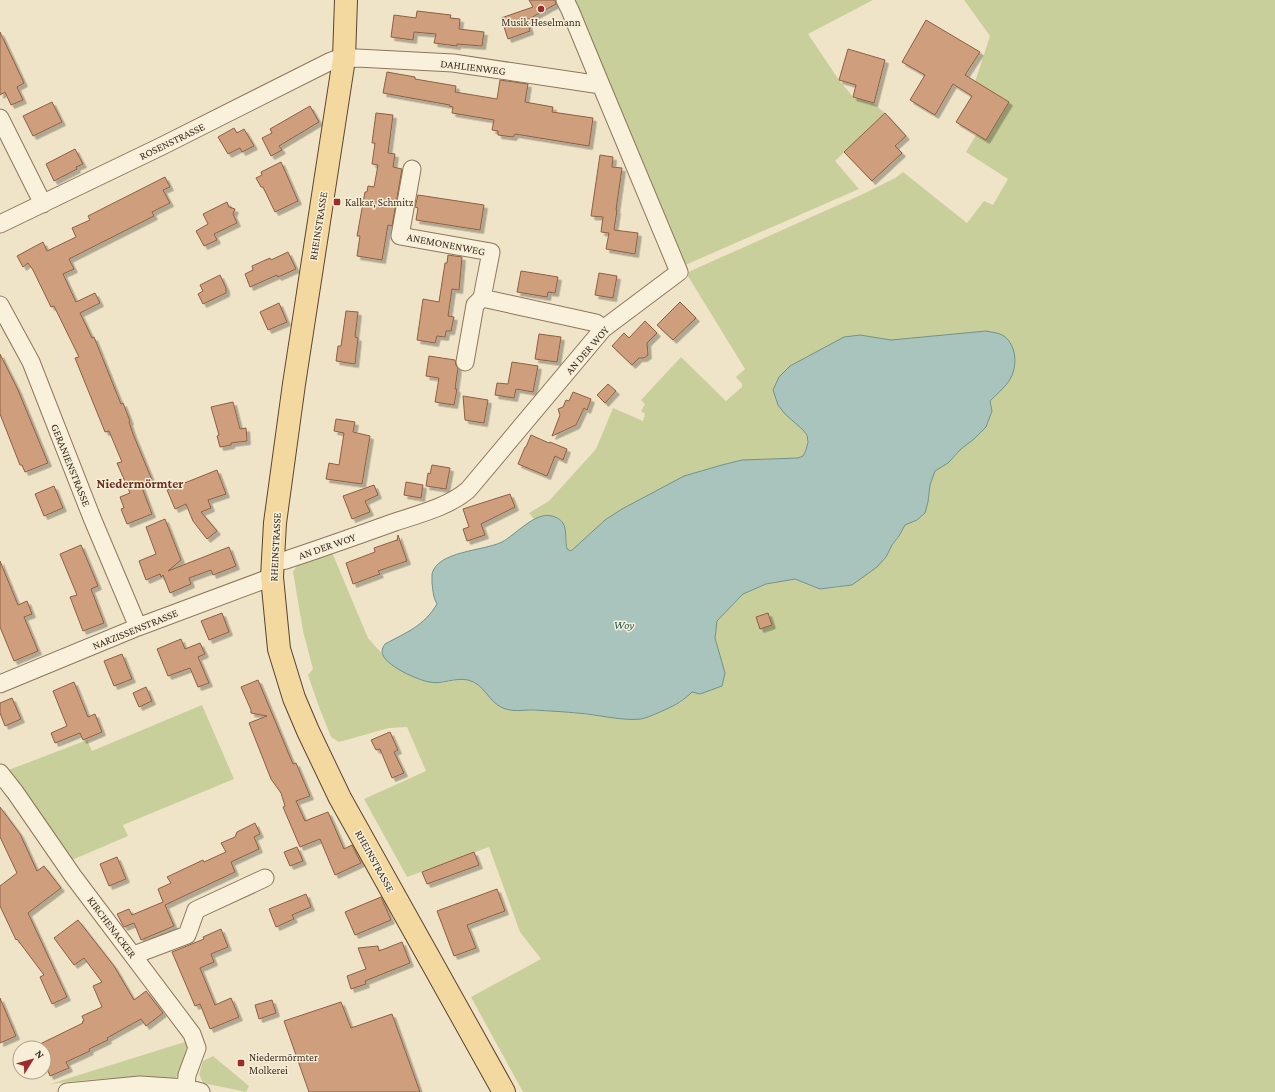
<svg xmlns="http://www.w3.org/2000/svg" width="1275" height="1092" font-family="'Crimson Pro',serif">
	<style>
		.green { fill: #c9cf9b; fill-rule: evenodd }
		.water { fill: #a9c4bc; stroke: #6f938a }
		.building { fill: #cf9f7d; stroke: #8d5f41; filter: url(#shadow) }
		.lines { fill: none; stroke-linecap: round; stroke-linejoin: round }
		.minor-casing { stroke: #8d765c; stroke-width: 19 }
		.major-casing { stroke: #5b4430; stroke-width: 24 }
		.minor { stroke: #faf1dc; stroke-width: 17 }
		.major { stroke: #f3d9a0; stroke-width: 22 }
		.poi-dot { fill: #9e2a2b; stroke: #f7eed8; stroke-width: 1.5 }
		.labels { text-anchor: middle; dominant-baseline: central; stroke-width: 3; stroke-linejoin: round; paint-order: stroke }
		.poi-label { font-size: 11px; fill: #3d2e20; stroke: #f7eed8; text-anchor: start }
		.street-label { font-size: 11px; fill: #3d2e20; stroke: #f7eed8 }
		.water-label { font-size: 12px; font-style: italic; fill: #2f5d5a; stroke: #f7eed8 }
		.quarter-label { font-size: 13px; font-weight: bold; fill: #6b2e1e; stroke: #f7eed8 }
	</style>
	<defs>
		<filter id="shadow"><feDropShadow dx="3.5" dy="3.5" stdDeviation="0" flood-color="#0004"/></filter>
	</defs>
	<rect width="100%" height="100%" fill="#f0e4c8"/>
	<path class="green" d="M571 0H873L808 34 839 80 853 97 873 103 885 113 835 161 859 189 683 266Z
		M964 0H1275V1092H523L471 997 541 959 520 932 489 847 407 877 364 799 426 771 407 727 389 728 339 742 331 737 319 707 308 675 313 669 303 631 293 572 300 561 331 550 368 638 392 665 415 677 441 683 463 679 469 680 481 686 495 702 511 710 553 711 612 717 642 719 680 703 692 692 719 654 715 638 717 621 743 594 766 584 795 579 820 589 835 588 852 585 886 557 892 545 899 537 905 525 917 520 928 502 930 485 935 470 948 463 961 449 974 439 992 411 990 401 1009 381 986 331 891 340 860 335 785 414C801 427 815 434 803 456L798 458 742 460 722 465 684 476 622 509 605 520 571 551 567 549 566 535 552 516 545 515 534 519 529 513 549 501 596 449 613 408 643 421 645 414 641 411 645 404 641 400 681 357 726 401 742 387V384L736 377 745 369 686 273 863 194 895 178 903 172 967 223 984 201 993 205 1008 179 966 152 976 135 986 140 1009 102 975 82 990 36ZM768 613 772 625 760 629 756 617Z
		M202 705 234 779 123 825 128 836 72 860 6 771 87 740 92 751Z
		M188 1041 183 1070 174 1079C132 1076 91 1079 50 1084Z
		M213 1056 249 1086 246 1092 203 1083 199 1074 203 1061Z"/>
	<path class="water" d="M986 331C991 332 1000 333 1004 336 1017 346 1018 367 1009 381 1004 388 996 395 990 401L992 411 986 427 974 439 961 449 948 463 935 471 930 485 928 502 925 513 917 520 905 525 899 536 892 545 886 557 877 567 852 585 820 589 795 579 766 584 743 594 717 621 715 638 725 673 722 686 700 694 692 692C688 696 684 699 680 702 674 706 648 718 641 719 627 721 602 716 587 714 569 712 551 711 533 710 523 710 512 712 503 708 488 702 485 684 468 680 455 677 442 685 429 682 418 680 383 665 382 652 382 649 383 647 385 644 407 632 424 626 437 604 433 597 433 591 432 583 432 580 432 577 432 574 437 551 484 551 502 542 515 535 536 511 552 516 570 521 564 535 567 549L571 551 605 520 622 509 684 476 722 465 742 460 798 458 803 456 806 450 808 442 807 435 802 429 785 414 778 405 773 390 779 377 790 366 844 337 860 335 891 340Z"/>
	<path class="building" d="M529 0H555L556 4 527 20 530 31 508 39 501 18 533 7Z
		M417 11 451 15 450 18 460 19 459 29 484 32 482 46 457 44V46L434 43 436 34 414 32 413 40 391 37 394 15 416 18Z
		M926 20 980 52 965 75 1009 102 986 140 956 122 972 96 953 84 935 115 910 100 925 75 902 62Z
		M0 32 24 83 17 87 23 100 11 105 5 92 0 95Z
		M848 49 885 60 874 103 853 97 856 85 839 80Z
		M387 72 415 77V79L456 86 455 92 497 99 500 80 528 84 525 102 553 107 552 112 593 118 589 146 515 134 513 137 498 135V131L492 130 494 120 452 113 453 107 449 106 450 105 383 93Z
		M52 102 62 122 33 136 23 116Z
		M310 106 319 122 279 146 282 150 271 156 262 138 272 133 270 129Z
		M376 113 393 115 388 153 395 154 393 167 402 169 392 226 388 225 382 260 357 256 360 236H357L365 192H367L368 186 374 187 378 165 372 164 375 143H372Z
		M885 113 906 136 895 146 902 153 872 181 844 152Z
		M234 128 237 133 244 129 254 146 242 152 240 148 228 154 218 137Z
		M75 149 83 164 76 167 77 169 54 181 46 164Z
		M600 155 613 157 612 167 622 168 616 210H617L614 230 638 233 635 254 606 249 609 233 601 232 603 217 591 216Z
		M281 162 298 201 275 212 263 187H261L256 178 262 175 261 172Z
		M165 177 170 187 163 190 170 203 152 212 154 216 69 259 74 269 63 274 76 302 95 293 100 303 80 313 92 338 94 337 121 404 123 403 130 421 129 422 133 434 152 480 141 485 152 514 127 524 121 509 124 508 120 497 130 493 117 463 122 462 109 431 105 432 75 358 79 357 54 306 51 307 33 270 28 263 23 267 17 256 43 242 47 251 76 237 72 228 90 220 88 216Z
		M418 195 484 205 480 230 416 220 418 208 415 207Z
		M227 202 229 207 235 209 233 214 237 223 214 234 217 240 204 246 196 231 208 224 203 214Z
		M288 252 296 269 278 277 277 275 250 287 245 274 253 270 252 266 270 258 271 260Z
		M448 255 462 257 459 290 452 289 448 316 454 317 451 331H446L445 337 437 336 435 343 417 340 423 299 439 302 445 263H447Z
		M521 271 558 277 555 293 548 292 547 297 517 292Z
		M599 273 617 276 613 298 595 295Z
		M220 275 226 288V293L203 304 198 294 203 291 200 285Z
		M680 302 696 318 673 340 657 325Z
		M279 303 287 322 268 330 260 312Z
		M346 311 358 312 355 337 358 338 355 364 336 361 338 346H341Z
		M645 321 657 333 647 343 648 355 644 358H639L632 365 612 346 624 333 629 338Z
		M539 334 561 337 557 362 535 359Z
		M0 354 18 390 48 463 25 472 22 465H20L0 414Z
		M429 356 455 360 456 365 458 368 455 389H457L454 405 435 402 439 378 426 376Z
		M512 362 538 366 533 392 516 389 514 398 495 395 497 383 508 384Z
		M608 384 616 391 605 403 597 395Z
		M573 392 591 399 587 410 584 408 576 425 552 436 560 415 558 409 563 407 566 400 569 401Z
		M463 396 488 400 484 423 465 420Z
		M233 402 240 429 246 428 247 441 231 443V445L220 447 217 436 219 435 211 407Z
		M336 419 355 422 353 432 370 436 362 484 326 479 329 463 339 465 344 433 334 431Z
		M531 435 549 443 550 442 567 449 563 460 555 456 547 476 518 464 525 447H526Z
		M432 465 450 468 446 489 426 486 428 473 430 474Z
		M217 470 226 494 208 500 211 508 201 512 217 531 207 539 193 521 186 504 175 509 167 490Z
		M406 482 423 485 421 498 404 495Z
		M374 485 378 495 365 501 370 512 352 519 343 496Z
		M54 486 63 508 44 516 35 494Z
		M510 494 515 507 481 524 485 535 467 541 463 529 469 527 463 509Z
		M165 519 181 560 168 571 229 547 236 566 213 575 211 570 189 578 191 584 170 593 163 575 161 577 160 574 146 580 139 561 156 554 146 527Z
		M398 535 407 561 378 571 380 574 353 584 346 563 375 552 374 548 397 540V541Z
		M81 545 98 586 91 589 104 623 83 631 70 597 77 595 60 554Z
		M0 561 18 605 27 601 32 614 24 617 38 651 14 661 0 627Z
		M222 613 229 632 209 640 201 621Z
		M768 613 772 625 760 629 756 617Z
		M181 639 185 649 200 643 205 654 198 657 209 683 198 687 190 668 168 676 157 649Z
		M122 654 132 679 114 686 104 661Z
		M258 680 293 764 296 763 310 796 296 801 305 821 328 812 344 849 352 845 361 863 335 875 320 839 300 847 283 807 285 806 281 793 271 779 249 723 267 716 251 713V710L241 687Z
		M74 682 88 717 95 714 102 732 83 740 80 733 55 743 51 733 67 726 53 691Z
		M146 687 152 701 139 707 133 693Z
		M12 698 21 719 5 726 0 713V703Z
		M390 732 398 750 394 752 404 773 392 778 380 749 376 750 371 740Z
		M0 807 20 834 37 871 44 866 61 888 28 913 67 997 52 1004 40 977 44 975 17 939 16 940 0 906V886L17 873 0 837Z
		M255 823 260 834 254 837 259 849 231 862 235 872 165 905 174 926 141 940 134 923 124 927 117 914 129 909 132 915 163 902 158 889 171 883 167 877 203 860 204 862 226 852 221 843 235 837 237 832Z
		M297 847 303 861 290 866 284 852Z
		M474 852 479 865 427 884 422 872Z
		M117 857 126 879 109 886 100 864Z
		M497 889 505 911 467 925 476 948 454 956 437 911Z
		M306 894 311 907 292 915 294 919 276 927 269 909Z
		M381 897 391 920 355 935 345 912Z
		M78 920 114 966 134 1000 146 991 163 1013 146 1026 141 1019 107 1038 108 1040 89 1049 90 1051 66 1062 69 1068 50 1076 44 1061V1048H42L40 1044 83 1023 82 1022 84 1021 82 1016 102 1007 93 986 102 982 84 958 74 965 54 938Z
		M221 929 228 947 211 954 214 962 200 968 215 1005 231 998 239 1017 210 1029 200 1004 195 1006 172 952 204 939 203 937Z
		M402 942 410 963 365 981 366 984 351 989 347 976 366 969 358 948 378 946 379 951Z
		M0 998 16 1036 0 1043Z
		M272 1000 276 1013 259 1019 255 1005Z
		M341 1002 351 1028 392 1014 420 1092H309L284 1021Z"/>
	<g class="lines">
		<defs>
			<path id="minor" d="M0 118 43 204
				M412 169 400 236 491 252 482 298 596 323 603 329
				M0 224 162 146 329 62 337 59 357 58 453 63 601 85
				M0 305 31 362 92 518 138 627
				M465 362 475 305 482 298
				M272 562 286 560C322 548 359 535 395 522 419 514 448 507 468 490L603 329 679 272 601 85 570 10 565 0
				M0 684 138 627 272 577
				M0 773 15 792 73 876 192 1034 197 1048 187 1075 186 1088
				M134 955 187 935 196 910 265 878
				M67 1092 140 1085 186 1088 201 1092"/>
			<path id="major" d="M346 0 344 59 294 384 275 523 272 577 279 649 294 698 308 731 340 798 504 1092"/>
		</defs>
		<use href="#minor" class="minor-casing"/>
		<use href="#major" class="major-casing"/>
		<use href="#minor" class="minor"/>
		<use href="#major" class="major"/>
	</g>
	<g class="poi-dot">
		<circle cx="541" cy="9" r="4"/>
		<rect x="333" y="198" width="8" height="8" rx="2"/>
		<rect x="237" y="1059" width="8" height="8" rx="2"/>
	</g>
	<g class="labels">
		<g class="poi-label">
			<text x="541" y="22" text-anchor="middle">Musik Heselmann</text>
			<text x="345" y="202">Kalkar, Schmitz</text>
			<text x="249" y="1057">Niedermörmter<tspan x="249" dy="13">Molkerei</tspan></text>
		</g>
		<g class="street-label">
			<text transform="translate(473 67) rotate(7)">DAHLIENWEG</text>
			<text transform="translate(172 141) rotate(-26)">ROSENSTRASSE</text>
			<text transform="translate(318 226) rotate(-81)">RHEINSTRASSE</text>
			<text transform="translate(446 244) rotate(11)">ANEMONENWEG</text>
			<text transform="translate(587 350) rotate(-49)">AN DER WOY</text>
			<text transform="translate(71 465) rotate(68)">GERANIENSTRASSE</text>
			<text transform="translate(327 546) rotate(-19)">AN DER WOY</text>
			<text transform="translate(275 547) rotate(-87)">RHEINSTRASSE</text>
			<text transform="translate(135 629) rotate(-22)">NARZISSENSTRASSE</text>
			<text transform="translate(375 861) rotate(61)">RHEINSTRASSE</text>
			<text transform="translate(112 927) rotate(53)">KIRCHENACKER</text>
		</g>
		<g class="water-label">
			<text x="624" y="625">Woy</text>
		</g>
		<g class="quarter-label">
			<text x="140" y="483">Niedermörmter</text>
		</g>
	</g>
	<g transform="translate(32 1060) rotate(53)"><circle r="19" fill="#f7eed8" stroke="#ada18e"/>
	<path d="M0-3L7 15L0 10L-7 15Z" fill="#9e2a2b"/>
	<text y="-6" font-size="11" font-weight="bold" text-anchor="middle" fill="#3d2e20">N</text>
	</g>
</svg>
